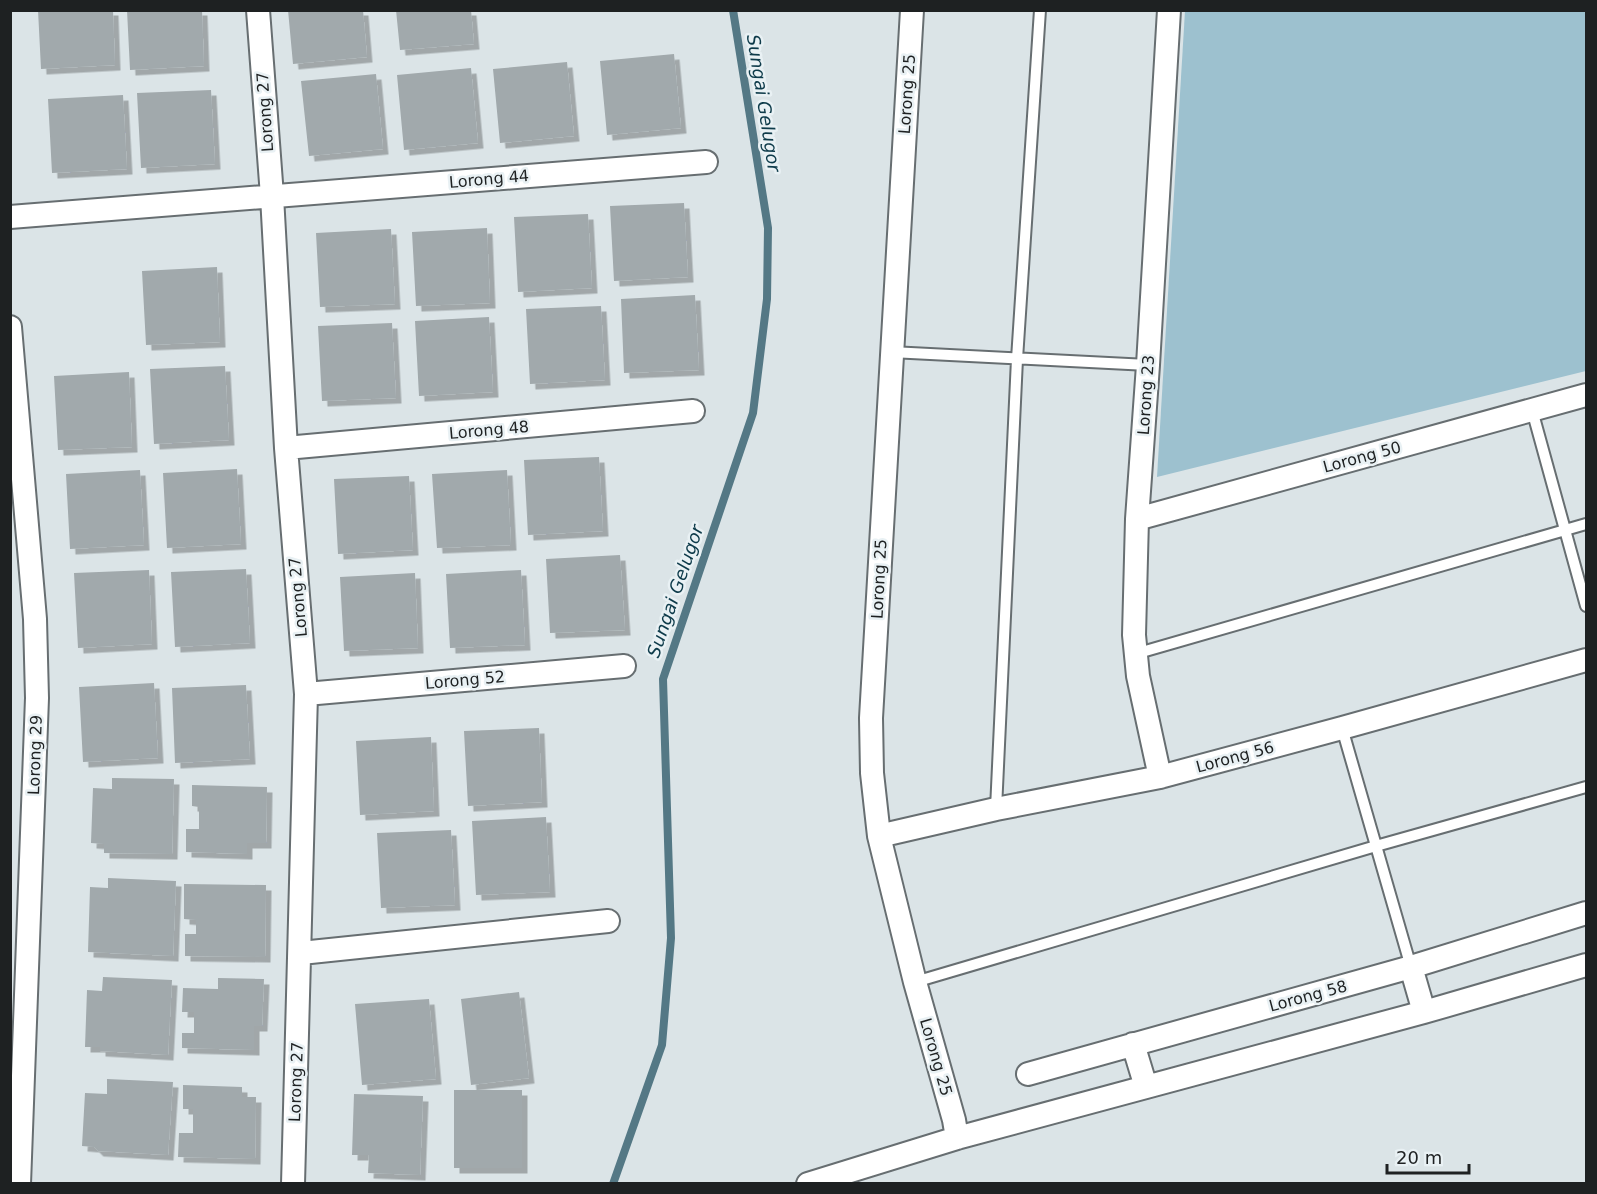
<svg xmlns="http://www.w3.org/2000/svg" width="1597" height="1194" font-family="'DejaVu Sans',sans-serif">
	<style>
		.green { fill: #9dc1cf }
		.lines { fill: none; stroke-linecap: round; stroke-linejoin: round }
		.stream { stroke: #547885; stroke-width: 8 }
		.building { fill: #a1a9ac; filter: url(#shadow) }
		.lane-casing { stroke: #676e71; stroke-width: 14 }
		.street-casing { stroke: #676e71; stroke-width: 26 }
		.lane { stroke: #fff; stroke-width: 10 }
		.street { stroke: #fff; stroke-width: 22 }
		.labels { text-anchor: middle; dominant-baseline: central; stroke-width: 5; stroke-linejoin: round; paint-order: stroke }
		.street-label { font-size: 16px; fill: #1e2122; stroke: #e9f1f4 }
		.water-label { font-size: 18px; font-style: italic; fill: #0e3b4a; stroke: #e9f1f4 }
	</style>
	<defs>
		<filter id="shadow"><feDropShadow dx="5.5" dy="5.5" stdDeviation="0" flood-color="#0004"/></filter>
	</defs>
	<rect width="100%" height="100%" fill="#dbe4e7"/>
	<path class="green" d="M1185 11H1586V371L1157 477Z"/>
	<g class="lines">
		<path class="stream" d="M613 1184 662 1045 671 938 663 679 753 413 767 299 768 228 733 10"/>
	</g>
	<path class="building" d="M38 10H113L115 65 41 69Z
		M127 10H202L204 66 130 70Z
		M288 10H363L367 57 293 64Z
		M396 10H471L474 44 400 50Z
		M674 54 681 128 607 135 600 61Z
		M567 62 574 136 500 143 493 69Z
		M471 68 478 143 404 150 397 75Z
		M376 74 383 149 309 156 301 81Z
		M211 90 215 164 141 168 137 93Z
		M123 95 127 169 52 173 48 99Z
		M684 203 688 277 614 281 610 206Z
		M588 214 592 288 518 292 514 217Z
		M487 228 490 303 416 306 412 232Z
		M391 229 395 304 320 307 316 233Z
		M217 267 220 342 146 345 142 271Z
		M695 295 699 370 624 373 621 299Z
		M601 306 605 380 530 384 526 309Z
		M489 317 493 392 419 396 415 321Z
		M392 323 396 398 322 401 318 326Z
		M225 366 229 440 154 444 150 369Z
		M129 372 132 447 58 450 54 376Z
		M599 457 603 531 528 535 524 460Z
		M237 469 241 544 167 548 163 473Z
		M140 470 144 545 70 549 66 474Z
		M507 470 511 545 437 548 432 474Z
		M409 476 413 550 338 554 334 479Z
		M620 555 625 630 550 633 546 559Z
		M246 569 250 643 175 647 171 572Z
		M149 570 152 644 78 648 74 573Z
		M521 570 525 645 450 648 446 574Z
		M415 573 418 648 344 651 340 577Z
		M154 683 158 758 83 762 79 687Z
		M246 685 250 759 175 763 172 688Z
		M539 728 542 802 468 806 464 731Z
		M431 737 434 811 360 815 356 741Z
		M112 778 174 779 172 854 104 853V844L91 843 93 788 112 789Z
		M192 785 267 787 266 843H247V854L186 852V829H199V807L192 806Z
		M546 817 550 892 476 895 472 821Z
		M451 830 455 905 381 908 377 833Z
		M108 878 176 881 173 956 88 952 90 887 108 888Z
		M184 884 266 885 265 957 185 956V934H196V920L184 919Z
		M103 977 172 980 168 1055 100 1051V1047H85L87 990 102 991Z
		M218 978 264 979 262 1026H254V1050L182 1048V1033H194V1012H182L183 988 218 989Z
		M519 992 529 1078 471 1085 461 999Z
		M429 999 436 1079 362 1085 355 1004Z
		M107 1079 173 1082 168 1155 98 1151 94 1147 82 1146 85 1093 107 1094Z
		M183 1085 242 1087V1097H256L255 1159 178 1157 179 1133H193V1109H183Z
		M454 1090H522V1168H454Z
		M354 1094 423 1096 420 1175 368 1173 369 1155H352Z"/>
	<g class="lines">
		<defs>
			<path id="lane" d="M891 352 1148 365
				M1532 410 1586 606
				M1135 654 1586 524
				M1342 728 1411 967
				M996 809 1017 359 1040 10
				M915 982 1376 846 1586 787"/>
			<path id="street" d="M258 10 272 196 286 448 306 694 293 1184
				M912 10 871 718 872 773 879 836 915 982 954 1120 957 1138
				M10 217 706 162
				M10 327 35 619 37 698 19 1184
				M286 448 693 411
				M1137 519 1586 395
				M306 694 624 666
				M1160 777 1138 676 1134 635 1137 519 1148 365 1169 10
				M879 836 996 809 1160 777 1342 728 1586 660
				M301 953 608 921
				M1411 967 1424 1012
				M1133 1044 1146 1087
				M1028 1074 1411 967 1586 913
				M808 1184 957 1138 1424 1012 1586 965"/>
		</defs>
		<use href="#lane" class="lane-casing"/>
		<use href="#street" class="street-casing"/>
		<use href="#lane" class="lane"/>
		<use href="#street" class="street"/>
	</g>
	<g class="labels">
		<g class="street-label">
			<text transform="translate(907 94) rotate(-86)">Lorong 25</text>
			<text transform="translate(265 112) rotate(-94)">Lorong 27</text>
			<text transform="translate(489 179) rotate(-5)">Lorong 44</text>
			<text transform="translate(1146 395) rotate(-86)">Lorong 23</text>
			<text transform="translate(489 430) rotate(-5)">Lorong 48</text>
			<text transform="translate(1362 457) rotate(-15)">Lorong 50</text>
			<text transform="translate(879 579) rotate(-87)">Lorong 25</text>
			<text transform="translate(298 597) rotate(-95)">Lorong 27</text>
			<text transform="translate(465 680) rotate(-5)">Lorong 52</text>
			<text transform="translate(35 755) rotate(-88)">Lorong 29</text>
			<text transform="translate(1235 757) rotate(-15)">Lorong 56</text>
			<text transform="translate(1308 996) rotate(-15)">Lorong 58</text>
			<text transform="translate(936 1057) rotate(74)">Lorong 25</text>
			<text transform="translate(296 1082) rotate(-88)">Lorong 27</text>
		</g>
		<g class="water-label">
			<text transform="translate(764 103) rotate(81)">Sungai Gelugor</text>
			<text transform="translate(675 591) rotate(-71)">Sungai Gelugor</text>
		</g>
	</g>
	<rect width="1597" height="1194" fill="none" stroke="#1e2122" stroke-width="24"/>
	<path d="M1387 1164v9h82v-9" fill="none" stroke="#1e2122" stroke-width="3"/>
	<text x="1396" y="1164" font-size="18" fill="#1e2122" stroke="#e9f1f4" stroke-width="4.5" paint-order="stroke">20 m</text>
</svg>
